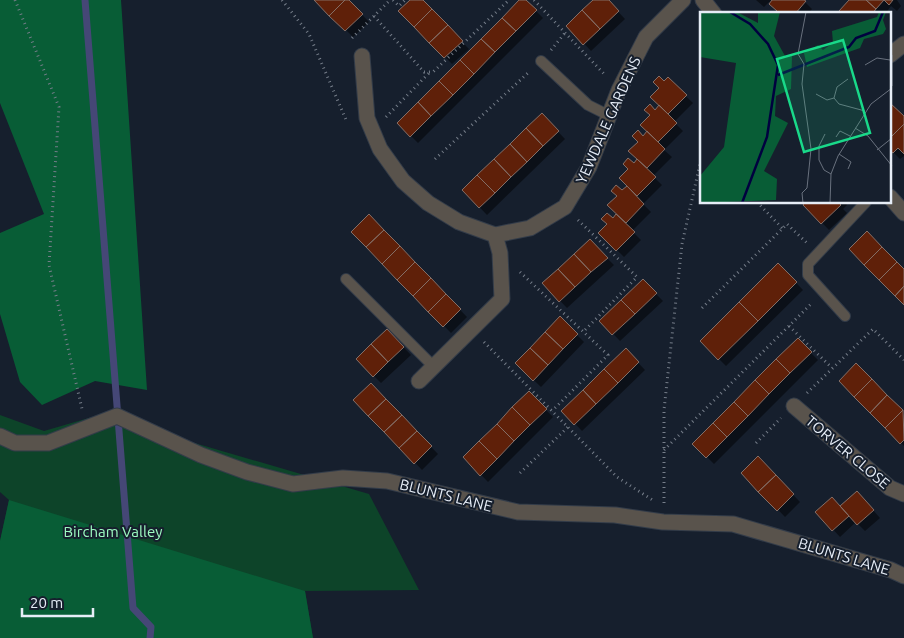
<svg xmlns="http://www.w3.org/2000/svg" width="904" height="638" font-family="Ubuntu,sans-serif">
	<style>
		.green { fill: #0d4429 }
		.forest { fill: #085d36 }
		.shadow { fill: #0007 }
		.lines { fill: none; stroke-linecap: round; stroke-linejoin: round }
		.stream { stroke: #454776; stroke-width: 7 }
		.building { fill: #5f2009; stroke: #846e66 }
		.service-casing { stroke: #333c49; stroke-width: 12 }
		.minor-casing { stroke: #333c49; stroke-width: 17 }
		.path { stroke: #767e8a; stroke-width: 3; stroke-dasharray: 1 4; stroke-linecap: butt }
		.service { stroke: #59534c; stroke-width: 10 }
		.minor { stroke: #59534c; stroke-width: 15 }
		.labels { text-anchor: middle; dominant-baseline: central; stroke-width: 4; stroke-linejoin: round; paint-order: stroke }
		.street-label { font-size: 15px; fill: #e6edf7; stroke: #161f2d }
		.park-label { font-size: 15px; fill: #9dfcc2; stroke: #161f2d }
		.inset-river { fill: none; stroke: #00003f; stroke-width: 2.5 }
		.inset-road { fill: none; stroke: #69717e; stroke-width: 1 }
		.view { fill: #19d989; fill-opacity: 0.15; stroke: #19d989; stroke-width: 2.5 }
		.inset-edge { fill: none; stroke: #e6edf7; stroke-width: 2.5 }
	</style>
	<rect width="100%" height="100%" fill="#161f2d"/>
	<path class="green" d="M0 415 44 431 99 415 369 494 419 590 305 591 313 638H0V541L9 500 0 492Z"/>
	<path class="forest" d="M0 0H121L147 390 95 381 42 405 20 382 0 314V233L44 214 0 103Z
		M9 500 305 591 313 638H0V541Z"/>
	<path class="shadow" d="M316 0H348L369 22 353 37Z
		M411 0H421L469 49 452 64 400 11Z
		M521 0H525L543 18 418 143 398 123Z
		M595 0H607L625 19 591 51 568 26Z
		M756 0H803L812 9 808 14H777L779 12 769 2 764 7Z
		M851 0H897L901 6 897 11 891 6 885 14H844Z
		M668 79 693 103 674 122 683 131 664 150 672 157 653 176 662 185 643 204 651 212 632 231 641 240 624 257 600 233 618 214V196L628 186 634 165 639 159 643 137 649 131 655 111 661 105 664 83Z
		M542 115 565 139 487 215 463 190Z
		M904 118V156L900 159 890 149Z
		M802 202H845L847 205 843 209 847 213 829 230Z
		M369 216 467 317 451 333 352 232Z
		M590 241 614 265 567 308 544 284Z
		M778 264 803 290 726 366 701 341Z
		M643 281 663 301 620 341 601 321Z
		M560 318 584 342 541 387 516 363Z
		M387 330 411 355 381 383 357 359Z
		M798 340 818 360 714 464 694 444Z
		M626 350 645 370 582 431 563 411Z
		M856 365 904 413V446L840 381Z
		M371 385 438 454 422 470 355 400Z
		M529 393 553 417 488 482 464 457Z
		M758 458 800 502 785 517 743 473Z
		M864 500 880 518 865 531 856 522 840 537 817 512Z"/>
	<g class="lines">
		<path class="stream" d="M85 0 133 608 151 627 150 638"/>
	</g>
	<path class="building" d="M314 0H345L329 16Z
		M345 0H349L363 14 345 31 329 16Z
		M410 0H423L432 9 414 27 398 11Z
		M519 0H526L537 10 516 31 502 18Z
		M593 0H609L619 11 600 29 582 10Z
		M772 0H804L806 1 795 14H775L777 11 769 4Z
		M849 0H866L876 9 872 14H842L839 11Z
		M866 0H893L889 5 884 0 876 9Z
		M432 9 448 25 429 43 414 27Z
		M582 10 600 29 583 45 566 26Z
		M502 18 516 31 495 52 481 39Z
		M448 25 463 41 444 58 429 43Z
		M481 39 495 52 474 74 460 60Z
		M460 60 474 74 453 95 439 81Z
		M659 76 664 81 668 77 687 95 668 114 650 97 659 88 653 82Z
		M439 81 453 95 431 116 418 102Z
		M418 102 431 116 410 137 397 123Z
		M890 103 904 116V124L890 138Z
		M650 104 655 110 659 105 677 123 658 142 640 125 650 115 644 110Z
		M542 113 559 131 543 146 526 128Z
		M904 124V154L898 148 893 153 890 151V138Z
		M526 128 543 146 527 162 510 144Z
		M638 130 643 136 647 131 665 149 647 168 628 151 638 142 632 136Z
		M510 144 527 162 511 177 494 159Z
		M628 158 634 163 637 159 656 177 637 196 619 178 628 169 623 164Z
		M494 159 511 177 495 193 477 175Z
		M477 175 495 193 479 208 462 190Z
		M616 185 622 190 627 186 644 204 626 223 607 205 617 196 611 191Z
		M805 202H838L841 205 821 224 803 205Z
		M607 213 613 218 616 214 635 232 616 251 598 233 607 224 601 219Z
		M369 214 384 230 366 247 351 232Z
		M384 230 400 246 382 264 366 247Z
		M867 231 882 247 864 265 849 249Z
		M590 239 608 258 591 272 574 254Z
		M400 246 415 262 397 280 382 264Z
		M882 247 897 262 879 280 864 265Z
		M574 254 591 272 575 287 558 269Z
		M415 262 431 278 413 296 397 280Z
		M897 262 904 269V286L895 296 879 280Z
		M778 263 797 282 758 321 739 302Z
		M558 269 575 287 559 302 542 283Z
		M431 278 446 294 428 312 413 296Z
		M643 279 657 293 635 314 621 300Z
		M904 286V305L895 296Z
		M446 294 461 309 443 327 428 312Z
		M621 300 635 314 612 335 599 321Z
		M739 302 758 321 718 360 700 341Z
		M560 316 578 334 563 349 545 332Z
		M387 329 404 347 388 362 371 344Z
		M545 332 563 349 548 365 530 348Z
		M798 338 812 352 790 373 776 359Z
		M371 344 388 362 373 377 356 359Z
		M530 348 548 365 533 381 515 363Z
		M626 348 639 362 618 383 604 369Z
		M776 359 790 373 769 394 755 380Z
		M856 363 872 379 854 397 839 381Z
		M604 369 618 383 596 404 583 390Z
		M872 379 887 395 870 413 854 397Z
		M755 380 769 394 748 416 734 402Z
		M371 383 386 399 368 416 353 400Z
		M583 390 596 404 574 425 561 411Z
		M529 391 547 409 530 425 512 407Z
		M887 395 903 410 885 428 870 413Z
		M386 399 402 415 384 432 368 416Z
		M734 402 748 416 727 437 713 423Z
		M512 407 530 425 514 441 497 424Z
		M903 410 904 440 900 444 885 428Z
		M402 415 417 431 399 448 384 432Z
		M713 423 727 437 706 458 692 444Z
		M497 424 514 441 497 459 479 441Z
		M417 431 432 446 414 464 399 448Z
		M479 441 497 459 480 476 463 457Z
		M758 456 776 475 758 492 741 473Z
		M776 475 794 494 777 511 758 492Z
		M857 491 874 510 857 525 840 506Z
		M832 497 849 516 832 531 815 512Z"/>
	<g class="lines">
		<defs>
			<path id="service" d="M541 61 588 105 610 116
				M346 279 433 366
				M845 316 808 275V264L866 202"/>
			<path id="minor" d="M703 0 714 14
				M890 55 904 44
				M362 56 367 118 380 149 403 181 428 203 459 222 495 235 530 228 565 207 589 167 619 90 646 37 683 0
				M890 197 904 213
				M419 381 502 299 500 253 495 235
				M794 406 890 488 904 494
				M0 436 15 443H48L117 416 201 455 247 472 293 484 343 478 387 481 518 512 615 515 663 522 733 524 891 570 904 576"/>
		</defs>
		<use href="#service" class="service-casing"/>
		<use href="#minor" class="minor-casing"/>
		<path class="path" d="M15 0 59 107 49 265 82 409
			M282 0 309 34 347 122
			M393 0 399 6 405 0
			M534 0 606 76
			M374 16 424 72H433L509 0
			M352 38 390 0
			M551 50 565 33
			M386 117 430 72
			M435 159 529 72
			M757 202 783 229
			M578 220 637 277 583 332
			M520 272 608 355 552 411
			M702 308 787 224 807 243
			M789 326 832 368
			M484 342 617 477 654 501
			M807 393 873 329 904 360
			M756 443 781 418
			M664 450 812 303
			M520 473 568 427
			M664 503V410L682 244 702 155"/>
		<use href="#service" class="service"/>
		<use href="#minor" class="minor"/>
	</g>
	<g class="labels">
		<g class="street-label">
			<text transform="translate(608 120) rotate(-66)">YEWDALE GARDENS</text>
			<text transform="translate(848 452) rotate(40)">TORVER CLOSE</text>
			<text transform="translate(446 495) rotate(14)">BLUNTS LANE</text>
			<text transform="translate(844 556) rotate(17)">BLUNTS LANE</text>
		</g>
		<g class="park-label">
			<text x="113" y="531">Bircham Valley</text>
		</g>
	</g>
	<g transform="translate(700 12)">
		<rect width="191" height="191" fill="#161f2d"/>
		<path d="M0 0H37L58 11V0H80L74 24 85 44H92L91 77 76 84 75 104 88 111 64 159 77 167 76 188 0 191V164L24 135 36 51 0 45ZM179 0H186L183 8 186 17 183 22 164 27 160 36 107 55 104 41 118 33 123 38 133 31 132 19 177 5Z" fill="#085d36"/>
		<path class="inset-river" d="M30 0 50 12 68 32 78 53 67 125 42 191M78 63 149 35 156 26 175 19 183 0"/>
		<path class="inset-road" d="M192 43V74M165 53 177 46 190 48M148 67 137 75 134 86 139 92 165 99M116 82 127 88 134 86M155 116 168 124 192 154M125 122 119 134V148L124 158 131 162M136 125 140 119 150 124M177 138 192 126M139 142 151 150 148 157M103 191 102 181 107 176 111 137 102 72 104 52 98 42 106 0M130 191 131 162 138 144 171 92 192 76"/>
		<path class="view" d="M143 28 170 121 104 140 77 47Z"/>
		<rect width="191" height="191" class="inset-edge"/>
	</g>
	<path d="M22 608v8h71v-8" fill="none" stroke="#e6edf7" stroke-width="2.5"/>
	<text x="30" y="608" font-size="15" fill="#e6edf7" stroke="#161f2d" stroke-width="4" paint-order="stroke">20 m</text>
</svg>
